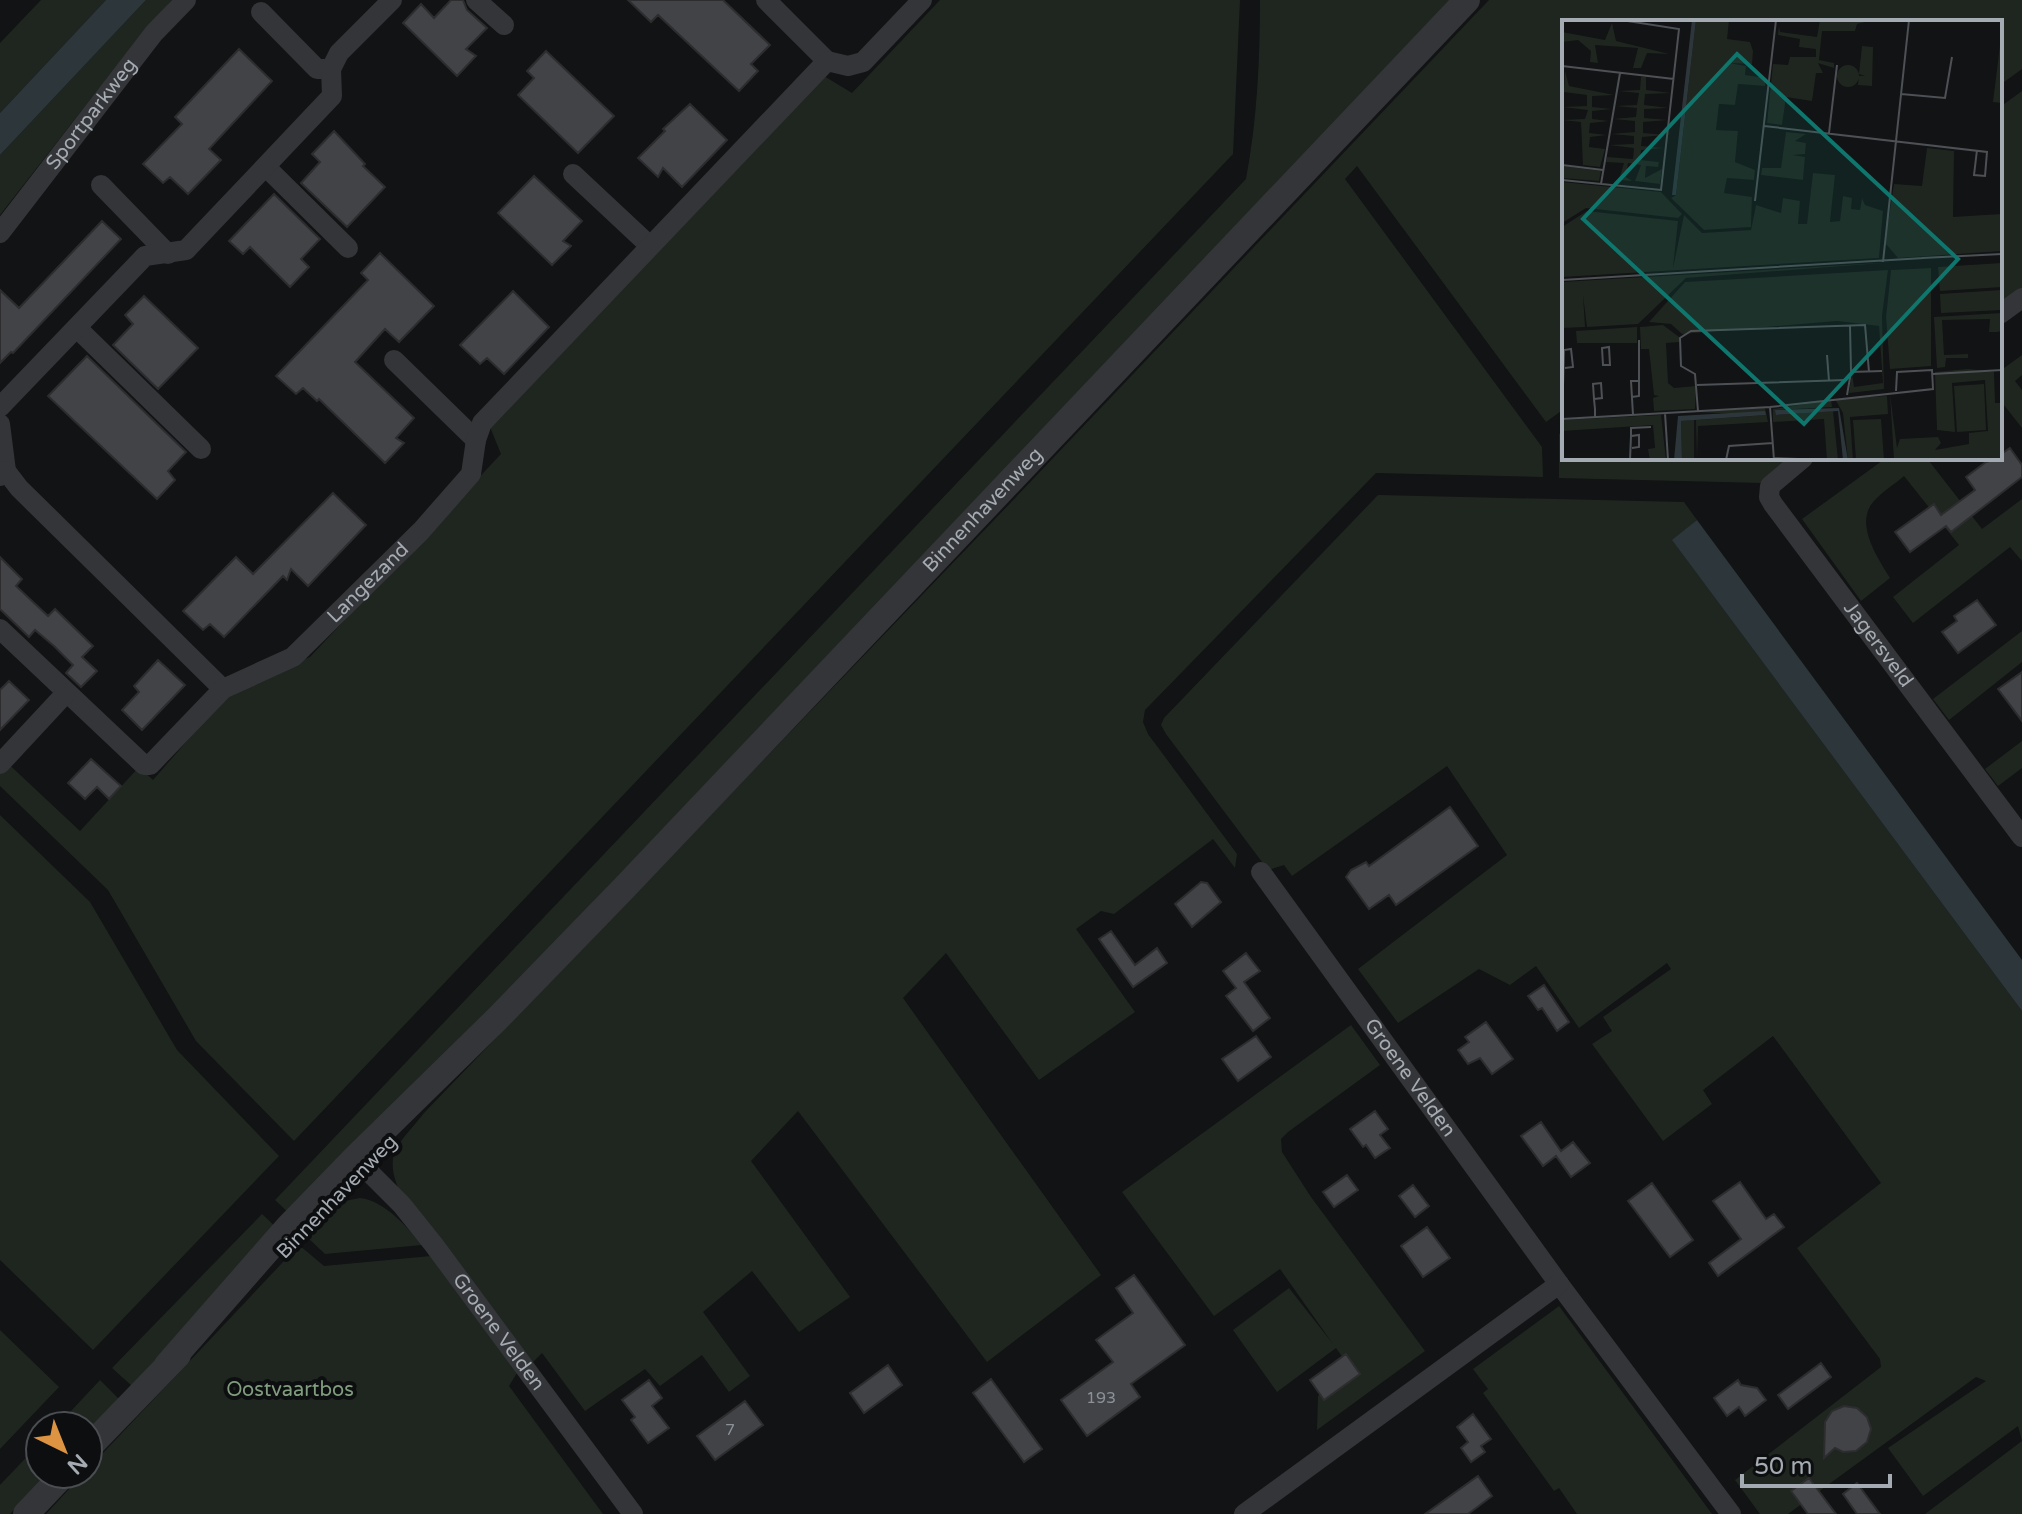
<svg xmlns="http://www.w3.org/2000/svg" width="2022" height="1514" font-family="'Varela Round',sans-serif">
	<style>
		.green { fill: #1f261f }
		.water { fill: #2d363b }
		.building { fill: #414347; stroke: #2d2d2f; stroke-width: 2 }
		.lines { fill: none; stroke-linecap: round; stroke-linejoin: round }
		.minor { stroke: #343538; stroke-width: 20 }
		.tertiary { stroke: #343538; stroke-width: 26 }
		.labels { text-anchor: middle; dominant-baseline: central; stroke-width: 8; stroke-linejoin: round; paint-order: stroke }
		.number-label { font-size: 16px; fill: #8c9198 }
		.street-label { font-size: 20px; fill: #a5abb3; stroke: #0d0e0f }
		.park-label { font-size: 20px; fill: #819c7e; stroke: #0d0e0f }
		.inset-road { fill: none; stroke: #4d5054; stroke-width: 2 }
		.view { fill: #0f766e; fill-opacity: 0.15; stroke: #0f766e; stroke-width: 4 }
		.inset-edge { fill: none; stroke: #a5abb3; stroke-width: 4 }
	</style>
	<rect width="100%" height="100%" fill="#121314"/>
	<path class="green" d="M41 0H106L0 113V43Z
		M146 0H172L132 46 0 215V155Z
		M940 0H1240L1233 154 294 1141 196 1041 108 890 0 786V756L80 831 139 767 153 780 234 687 310 657 501 454 490 427 824 76 852 93Z
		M1260 0H1452L293 1217 275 1200 1246 179C1257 121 1260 60 1260 0Z
		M1489 0H2022V69L2000 85V22H1564V409L1546 422 1357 166 1345 179 1542 447 1543 477 1376 473 1145 710 1143 722 1148 734 1237 854 1235 868 1213 839 1114 914 1101 911 1076 929 1135 1012 1039 1080 946 953 903 998 1101 1275 987 1362 798 1111 751 1161 850 1297 799 1332 752 1271 703 1312 750 1376 729 1392 702 1355 660 1386 645 1369 585 1411 542 1353 532 1363 400 1192C382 1152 400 1144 424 1113L997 517Z
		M2022 91V288L2000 304V107Z
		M2022 355V375L2015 381 2022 390V428L2000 400V371Z
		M1564 431V458H1793L1763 483 1559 478V434Z
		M1886 458H1932L1929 461 1982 529 2022 499V561L2010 547 1913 623 1893 597 1959 545 1904 476C1895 484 1883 491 1874 501 1854 523 1877 557 1890 578L1861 601 1802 519Z
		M1378 495 1684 502 1697 520 1673 541 2022 1011V1514H1925L2022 1441 2018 1426 1923 1496 1888 1448 1986 1381 1976 1377 1788 1514H1760L1735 1480 1881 1367 1880 1359 1797 1248 1881 1183 1773 1036 1703 1090 1712 1104 1663 1141 1592 1044 1612 1031 1603 1017 1671 969 1667 963 1579 1028 1536 966 1510 985 1479 969 1398 1023 1358 969 1507 855 1447 766 1292 876 1284 865 1268 870 1166 734 1161 725 1164 718Z
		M2022 631V662L1949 720 1933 699Z
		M2022 741V768L1998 786 1985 769Z
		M0 815 90 902 177 1050 279 1156 93 1350 0 1260Z
		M1351 1025 1380 1065 1288 1132 1281 1139 1282 1152 1311 1197 1425 1351 1317 1430 1318 1396 1352 1371 1336 1348 1277 1392 1233 1330 1289 1288 1333 1344 1280 1269 1214 1316 1122 1192Z
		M360 1198C385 1201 406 1226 422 1245L325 1254 307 1237 345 1201Z
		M262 1214 280 1231 132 1386 112 1368Z
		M299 1245 324 1266 431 1256 517 1373 509 1386 603 1514H46L83 1474H88V1469Z
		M1559 1306 1712 1514H1577L1559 1488 1554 1491 1483 1393 1488 1389 1473 1369Z
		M0 1330 59 1387 0 1449Z
		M100 1380 119 1399 88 1432V1426H57Z
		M40 1443V1474H48L10 1514H0V1485Z"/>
	<path class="water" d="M106 0H146L0 155V113Z
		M1697 520 2022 960V1011L1672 540Z"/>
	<path class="building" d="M451 0H463L467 10 487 28 466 49 476 56 457 76 403 23 421 4 434 18Z
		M628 0H723L770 45 751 64 758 71 739 91 658 15 651 22Z
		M239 49 272 81 209 149 221 160 188 194 170 177 163 183 143 164 182 124 175 117Z
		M546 51 614 116 578 153 518 95 534 78 527 71Z
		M690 104 727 140 682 187 663 168 658 177 638 158 665 131 663 129Z
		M334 131 365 164 363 166 385 187 347 227 301 183 320 162 312 154Z
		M534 176 582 221 563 241 571 246 552 265 498 213Z
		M274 194 320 239 301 259 309 267 290 287 250 247 243 254 229 241Z
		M102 221 121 239 13 353 11 352 0 363V290L19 308Z
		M380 253 434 306 399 342 385 329 355 362 414 418 396 438 404 443 385 463 319 399 317 401 303 388 296 394 276 376 368 280 361 273Z
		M513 291 549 327 504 374 487 358 480 364 460 345Z
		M144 296 198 348 158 389 113 345 133 324 125 315Z
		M87 356 186 452 168 471 175 480 157 499 48 396Z
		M2010 448 2022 465V477L1951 532 1946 526 1910 552 1895 532 1934 504 1941 515 1975 490 1966 477 1986 462 2000 458V455Z
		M333 493 366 525 308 586 291 569 287 580 283 576 224 637 210 624 203 630 183 611 236 557 253 574Z
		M0 557 22 579 16 586 48 616 55 609 93 646 82 657 97 671 81 687 66 673 73 665 54 646 35 630 29 637 0 609Z
		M1977 600 1996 625 1958 653 1942 632 1957 621 1954 616Z
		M158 660 185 685 142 730 122 710 139 692 134 686Z
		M2022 672V721L1998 689Z
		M9 681 29 700 0 730V690Z
		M91 759 121 786 109 799 97 787 85 799 68 783Z
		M1450 807 1478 846 1396 905 1389 895 1369 909 1346 877 1351 870 1366 862 1369 866Z
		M1201 882 1207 883 1221 902 1192 927 1175 904Z
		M1111 931 1135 965 1157 948 1167 963 1133 987 1099 939Z
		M1246 953 1260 971 1244 982 1270 1018 1253 1031 1226 996 1236 988 1223 971Z
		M1544 985 1569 1022 1557 1031 1542 1008 1538 1010 1528 996Z
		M1486 1022 1513 1059 1492 1074 1480 1058 1468 1064 1458 1050 1469 1042 1465 1037Z
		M1256 1036 1271 1057 1238 1081 1222 1059Z
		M1375 1111 1388 1129 1380 1135 1390 1148 1375 1158 1366 1145 1363 1147 1350 1129Z
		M1541 1122 1561 1151 1573 1142 1590 1163 1571 1177 1556 1156 1543 1166 1521 1136Z
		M1347 1175 1358 1190 1334 1207 1323 1192Z
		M1740 1182 1766 1219 1774 1214 1784 1227 1718 1276 1709 1263 1741 1239 1713 1201Z
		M1652 1183 1693 1240 1670 1257 1628 1201Z
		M1413 1185 1429 1206 1415 1217 1399 1196Z
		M1427 1227 1450 1258 1423 1277 1401 1246Z
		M1134 1275 1185 1345 1131 1384 1140 1397 1087 1436 1061 1400 1113 1362 1096 1340 1133 1313 1116 1288Z
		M1346 1354 1360 1374 1324 1400 1310 1380Z
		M1821 1363 1831 1377 1788 1409 1778 1395Z
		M888 1365 902 1385 864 1413 850 1393Z
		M991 1379 1042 1449 1024 1462 973 1393Z
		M649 1380 662 1398 652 1406 669 1428 648 1443 631 1420 635 1417 622 1400Z
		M1738 1380 1741 1385 1757 1388 1766 1400 1745 1416 1739 1407 1727 1416 1714 1398Z
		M745 1401 763 1425 715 1460 697 1436Z
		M1844 1406 1857 1408 1867 1417 1871 1429 1867 1442 1856 1451 1843 1452 1835 1448 1824 1458 1825 1422 1832 1411Z
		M1473 1414 1491 1439 1481 1446 1485 1452 1471 1462 1461 1448 1468 1442 1457 1427Z
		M1478 1476 1492 1496 1468 1514H1425Z
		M1809 1478 1836 1514H1808L1791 1491Z
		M1857 1483 1880 1514H1857L1843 1494Z"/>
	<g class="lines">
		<g class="minor">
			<path d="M476 0 504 25"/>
			<path d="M766 0 827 61"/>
			<path d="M261 12 317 69H331"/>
			<path d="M266 167 348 248"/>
			<path d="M573 174 650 246"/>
			<path d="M101 185 168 254"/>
			<path id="s1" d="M0 233 154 33 186 0"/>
			<path d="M2000 314 2022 298"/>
			<path d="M77 328 201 449"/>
			<path d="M394 360 476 440"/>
			<path d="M0 407 145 256 186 250 332 96 331 69 339 53 392 0"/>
			<path d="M0 424 6 471 0 476"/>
			<path id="s2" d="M1803 458 1770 486 1769 497 1773 504 2022 837"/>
			<path d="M6 471 19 488 223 689"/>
			<path id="s3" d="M0 629 144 765H150L223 689 293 657 421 531 471 474 476 440 482 423 827 61 848 66 863 62 922 0"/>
			<path d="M0 764 66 693"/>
			<path id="s4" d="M1261 872 1559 1284 1731 1514"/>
			<path id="s5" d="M355 1158 402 1205 434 1245 633 1514"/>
			<path d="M1244 1514 1559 1284"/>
		</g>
		<g class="tertiary">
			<path id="s6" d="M167 1365 288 1227 355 1158 497 1019 624 888 1467 0"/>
			<path d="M88 1448 178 1355"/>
			<path d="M26 1514 64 1474"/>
		</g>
	</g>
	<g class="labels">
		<g class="number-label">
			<text x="1101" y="1398">193</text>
			<text x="730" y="1430">7</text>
		</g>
		<g class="street-label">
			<text stroke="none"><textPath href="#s1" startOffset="150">Sportparkweg</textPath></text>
			<text stroke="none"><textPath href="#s6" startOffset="1182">Binnenhavenweg</textPath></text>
			<text stroke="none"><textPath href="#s3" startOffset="492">Langezand</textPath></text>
			<text stroke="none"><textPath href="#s2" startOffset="238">Jagersveld</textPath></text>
			<text stroke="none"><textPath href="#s4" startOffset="254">Groene Velden</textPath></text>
			<text transform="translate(337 1197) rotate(-46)">Binnenhavenweg</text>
			<text stroke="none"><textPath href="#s5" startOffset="226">Groene Velden</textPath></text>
		</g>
		<g class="park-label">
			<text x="290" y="1390">Oostvaartbos</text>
		</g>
	</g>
	<g transform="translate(1562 20)">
		<rect width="440" height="440" fill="#121314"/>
		<path d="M134 0H167L165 19 188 22 191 31 190 44 167 43 184 46 183 55 204 58 203 66 176 64 173 85 157 84 154 110 176 111 173 142 193 150 192 160 165 158 162 173 190 177 189 207 142 210 109 178 114 175ZM258 0H311L295 4 293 11H260L257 40 272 43V48L256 43 261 53H254L250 81 224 77 220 105 205 103 211 44 226 45 228 37H254V29L237 27 238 19 216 15 217 6 218 12 255 17ZM50 3 54 21 107 34 85 33 79 48H71L76 28 33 25 36 43 28 42 29 31 16 20 0 22V12L43 20ZM440 9V83L431 82ZM300 26 311 27 310 66 296 65 297 56H303L297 54ZM275 56a11 11 0 1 1 22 0a11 11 0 1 1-22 0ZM3 51 7 66 52 75 30 76V87L49 89 30 91V99L47 101 28 103 27 113 45 115 28 117 27 127 43 129 38 147 21 145 19 102 0 100 23 99 26 90 0 87 25 86V75L2 72ZM79 57H84V70L109 73 83 74 82 85 107 88 82 89V98L106 100 81 102V113L104 115 80 117 79 126 102 128 79 130 78 140 97 142 96 147 84 146 83 158 100 149 98 164 73 161 79 145 66 143 64 157 70 161 57 160 62 143 44 142 45 137 71 139 72 128 47 125 72 124V116L49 114 73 112V101L51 99 74 97 75 88 54 86 75 85 77 73 56 71 78 70ZM224 112 244 114 233 121 244 123 243 134 231 135 243 137 241 160 199 155 200 148H219ZM365 128 392 131 391 197 440 194V231L336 238 323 223 332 164 360 166ZM0 146 39 151 37 161 0 158ZM251 153 273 155 268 202 278 201 281 176 290 178 289 189 298 190 300 178 303 185 321 191 317 238 0 257V207L25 191 116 201 111 248 122 195 140 213 189 210 194 185 219 193 221 178 238 181 236 204H245ZM0 162 99 172 120 194 116 198 24 188 0 203ZM334 242 124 258 76 304 25 307 21 275 23 307 0 308V262ZM440 243V267L378 271 376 247ZM369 248V346L328 349 324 297 329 250ZM326 250 320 296 322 369 287 373 290 353 292 367 321 363 317 306 275 301 120 314 109 304 87 302 123 262ZM440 270V290L379 293 378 274ZM440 293V311L435 312H427L428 299 380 300 382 335 406 334V338H384L383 347 375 348 372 297ZM101 305 117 317V322L104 323 106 363 112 368 134 366 133 389 92 391 91 378 97 376 92 375 87 329H79L78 307ZM75 307V323H15L14 311ZM406 349 432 352 433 383H440V440H332L328 374 335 428 338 419 376 417 379 423 373 430 407 424V413L426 411 423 360 390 363 393 412 375 410 373 352ZM422 364 424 410 395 412 392 366ZM325 376 326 394 288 397 291 440H286L281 393 273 379ZM269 380 270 387 214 390V395L271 391 276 440H265L262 399 211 402V389ZM203 388 206 402 136 406 135 440 134 400 204 395 134 392ZM99 395 104 440H88L86 429 93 428 91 405 0 411V400ZM319 399 322 440H294L291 400ZM132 400V440H120L119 401Z" fill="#1f261f"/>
		<path d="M130 0H134L114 175H110ZM277 388 286 440H281L276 391 214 395 213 390ZM203 391 204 395 119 401 120 440H112L116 396Z" fill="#2d363b"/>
		<path class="inset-road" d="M0 46 112 59M339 74 383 78 390 37M202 106 425 132 423 156 412 155 415 130M267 113 275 45M0 145 41 150M0 160 99 170 117 9 59 0M39 164 58 53M193 181 214 0M360 238 440 234M321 242 347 0M0 260 362 238M288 306 289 352M47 327 48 345H41L40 328ZM265 335 267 361M371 354 440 350M135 365 284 360M1 366 2 330 9 329 11 347 3 348M285 375 289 352 320 351M70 377 77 376V320M32 379 40 378 39 363 31 364 32 379 33 389V397M208 387 212 440M136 391 133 354 119 346 118 318 129 311 303 305 307 352M103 393 106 440M71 395 69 361H77M0 399 208 387 371 369 370 350 335 352 334 371M70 428 77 427V415L69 416V408L89 407M212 438 263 440M68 440 69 416M164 440 167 426 211 423"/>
		<path class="view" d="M175 34 396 239 242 404 21 199Z"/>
		<rect width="440" height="440" class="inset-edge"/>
	</g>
	<g transform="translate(64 1450) rotate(137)"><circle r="38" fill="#0d0e0f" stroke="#4a4d51" stroke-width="2"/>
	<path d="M0-6L14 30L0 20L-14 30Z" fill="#dc9342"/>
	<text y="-12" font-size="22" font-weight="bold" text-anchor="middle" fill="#a5abb3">N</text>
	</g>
	<path d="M1742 1474v12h148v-12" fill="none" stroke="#a5abb3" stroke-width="4"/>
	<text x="1754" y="1474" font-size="24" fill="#a5abb3" stroke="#0d0e0f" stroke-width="6" paint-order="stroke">50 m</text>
</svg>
